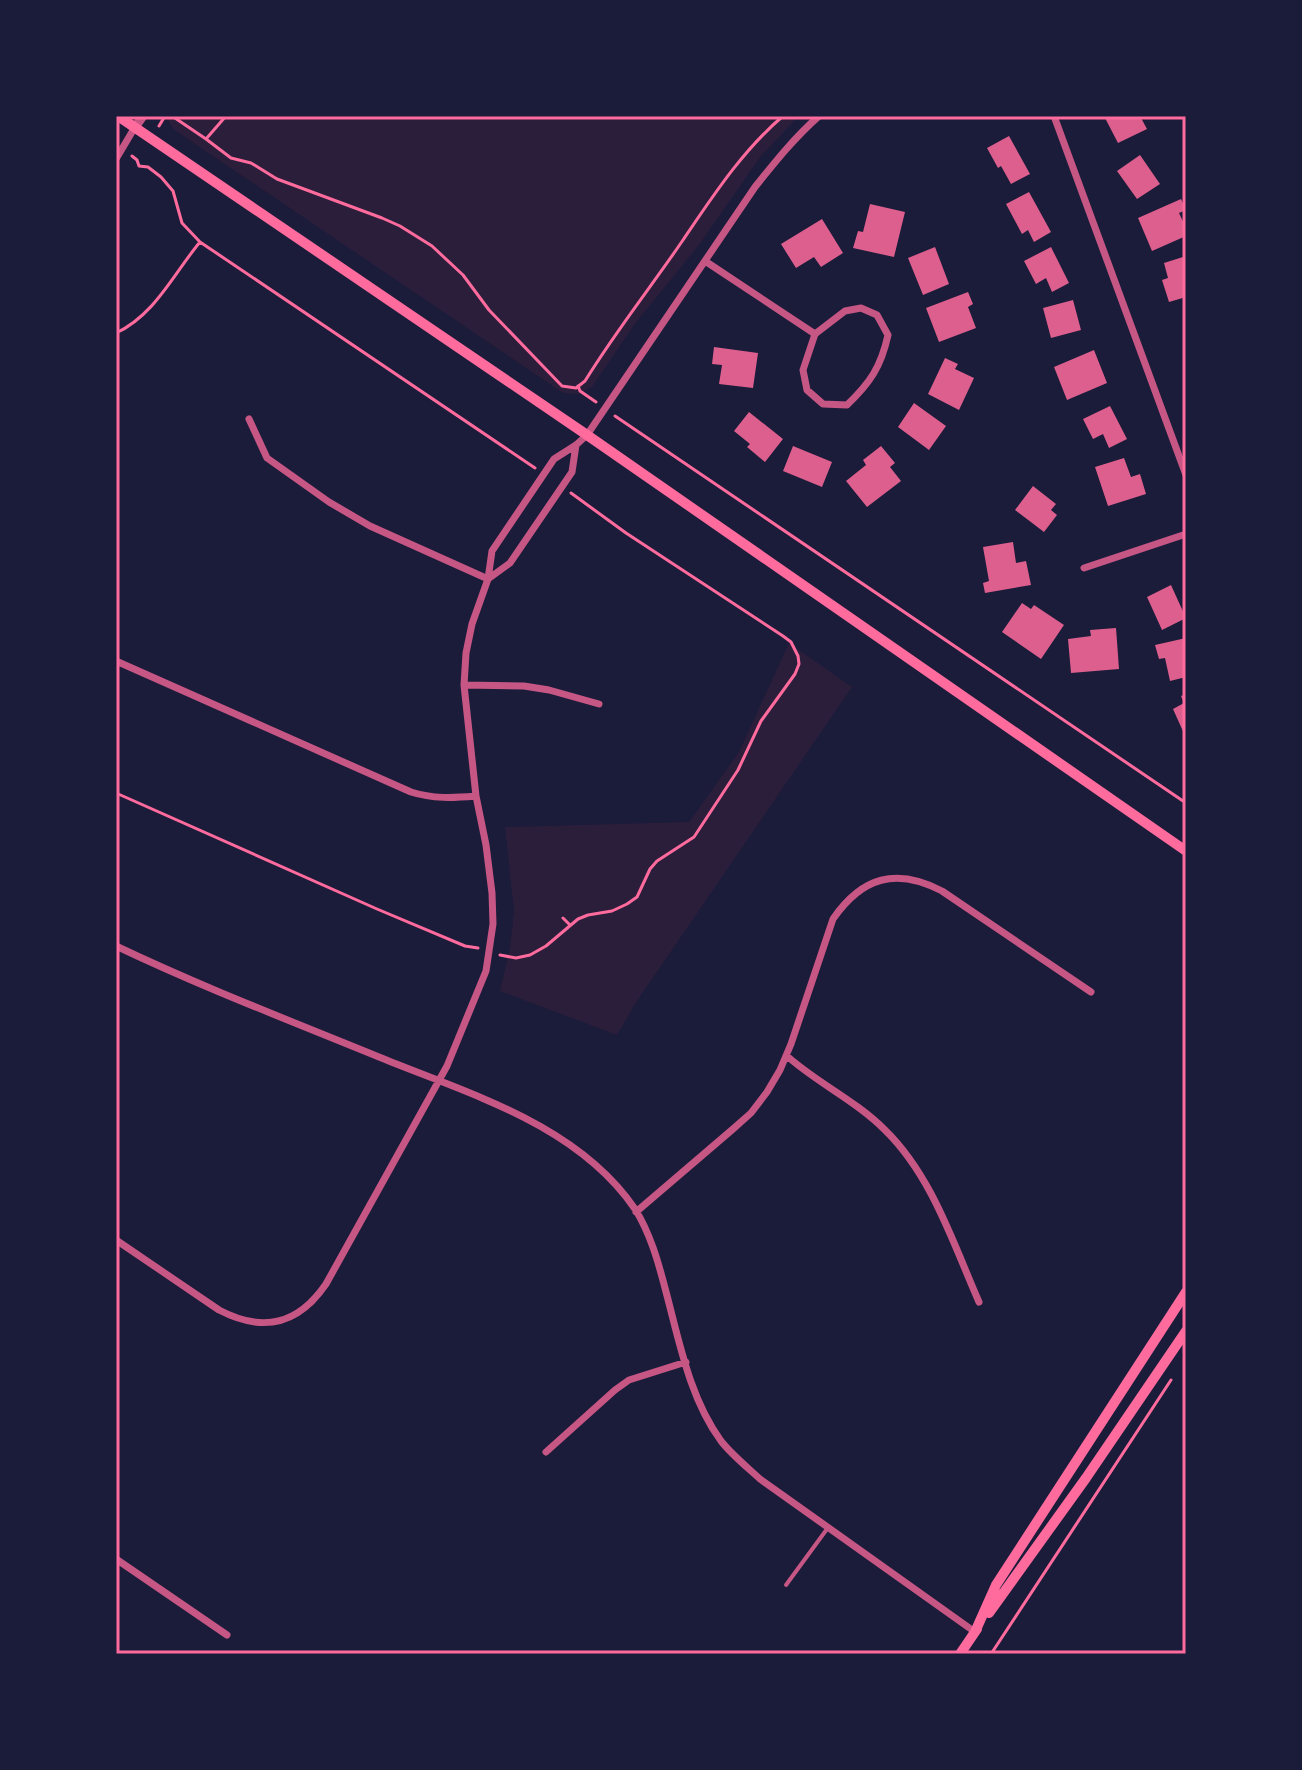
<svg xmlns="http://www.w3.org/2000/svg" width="1302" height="1770" font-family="Figtree,sans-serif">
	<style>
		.green { fill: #2a1e3b }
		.building { fill: #dd5f8e }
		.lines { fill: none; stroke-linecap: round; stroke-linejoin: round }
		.path { stroke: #ff6b9d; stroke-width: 3 }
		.service { stroke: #c65784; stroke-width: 4 }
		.minor { stroke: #c65784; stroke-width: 7 }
		.tertiary { stroke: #c65784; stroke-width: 9 }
		.secondary { stroke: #ff6b9d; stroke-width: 10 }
		.neatline { fill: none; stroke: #ff6b9d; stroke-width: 3 }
	</style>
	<rect width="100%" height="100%" fill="#1b1b3a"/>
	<path class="green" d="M166 116H799L761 156 699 245 634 325 592 387 579 394 563 393 173 129Z
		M789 643 852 687 637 1001 617 1035 500 991 510 948 514 911 505 827 689 822 739 752Z"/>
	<path class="building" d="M1104 116H1140L1147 129 1118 143Z
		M1009 136 1030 174 1011 184 1001 166 998 168 987 148Z
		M1140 155 1160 184 1137 199 1117 171Z
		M1029 192 1051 232 1034 242 1028 230 1022 234 1006 204Z
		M1181 199 1186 210 1179 213 1186 228V236L1152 251 1138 218Z
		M870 204 905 212 894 257 853 248 858 231 863 232Z
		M822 219 843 253 821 267 814 257 796 268 781 244Z
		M935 247 949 284 923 295 908 258Z
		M1051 247 1069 283 1052 292 1046 278 1036 284 1024 261Z
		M1186 256V297L1169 302 1162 280 1168 278 1164 263Z
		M968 292 973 304 968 307 976 328 939 342 926 308Z
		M1073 300 1081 330 1051 338 1043 308Z
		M714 347 758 353 753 388 719 384 722 365 712 364Z
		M1094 350 1107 383 1067 400 1054 367Z
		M945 358 958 364 955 369 974 378 959 410 928 394Z
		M914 403 946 426 929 450 898 427Z
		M1110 406 1127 439 1109 448 1103 434 1093 439 1083 419Z
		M749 412 783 439 765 462 747 447 750 444 734 431Z
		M793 446 832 462 822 487 783 471Z
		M881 446 895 463 890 467 901 481 867 507 846 481 866 465 863 460Z
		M1124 458 1131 477 1140 474 1146 494 1108 506 1095 467Z
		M1033 486 1056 504 1051 510 1057 515 1044 532 1015 510Z
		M1013 542 1016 563 1026 561 1031 585 985 593 983 583 989 581 983 547Z
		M1171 585 1186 618 1162 630 1147 597Z
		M1022 603 1031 609 1034 605 1064 625 1041 659 1002 632Z
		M1116 628 1119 669 1071 673 1068 639 1091 636 1090 630Z
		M1186 638V677L1170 681 1165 658 1159 659 1155 645Z
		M1186 694V738L1173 709 1184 703 1181 696Z"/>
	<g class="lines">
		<path class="path" d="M172 116 206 139 231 158 251 163 277 179 382 218 400 226 432 246 463 275 489 310 562 386 576 388 585 381C615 332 651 287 683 240 713 196 742 151 783 116
			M159 126 165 116
			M206 139 226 116
			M132 156 137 160 139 166 148 167 161 177 173 191 182 223 200 242 535 468
			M116 333C155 315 174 273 200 242
			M578 386 580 391 596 402
			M615 416 1186 803
			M116 793 377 909 465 946 478 948
			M563 918 570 925
			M500 955 516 958 530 955 546 946 578 919 588 915 612 911 627 904 637 897 650 869 657 861 694 837 738 770 761 721 795 674 799 664 798 656 791 642 783 636 626 533 571 493
			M991 1654 1171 1380"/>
		<path class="service" d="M786 1585 827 1529"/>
		<path class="minor" d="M1054 116 1186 475
			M116 159 135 127
			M705 261 815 334 803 370 807 390 823 404 847 405C870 383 881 367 888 335L877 315 861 308 845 311 815 334
			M576 445 572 472 510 563 488 579 492 551 554 459 576 445 587 435 755 187C775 162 795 137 819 116
			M1084 568 1186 534
			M116 661 411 792C433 799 453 798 476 796
			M464 685 524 686 549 690 599 704
			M116 946C202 987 291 1021 379 1057 469 1094 577 1124 635 1209 650 1233 658 1261 665 1288 679 1340 689 1397 721 1441 732 1455 747 1467 760 1479L975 1632
			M787 1056C817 1083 855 1100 885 1130 932 1176 953 1243 979 1302
			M636 1212 733 1129 751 1113 767 1092 780 1070 791 1044 833 919C862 877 896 867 942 891L1091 992
			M116 1240 219 1310C263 1333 298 1325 326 1284L447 1066 486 971 493 924 492 893 486 845 476 796 464 685 466 653 472 624 488 579 370 526 329 502 267 458 249 419
			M546 1452 615 1390 629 1380 686 1362
			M116 1559 227 1635"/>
		<path class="tertiary" d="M135 127 143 116"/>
		<path class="secondary" d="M118 116 587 435 1186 851
			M989 1613 1086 1478 1186 1331
			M975 1632 996 1585 1186 1292
			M960 1654 977 1629"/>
	</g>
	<rect width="1302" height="1770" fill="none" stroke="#1b1b3a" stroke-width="236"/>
	<rect x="118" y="118" width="1066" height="1534" class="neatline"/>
</svg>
